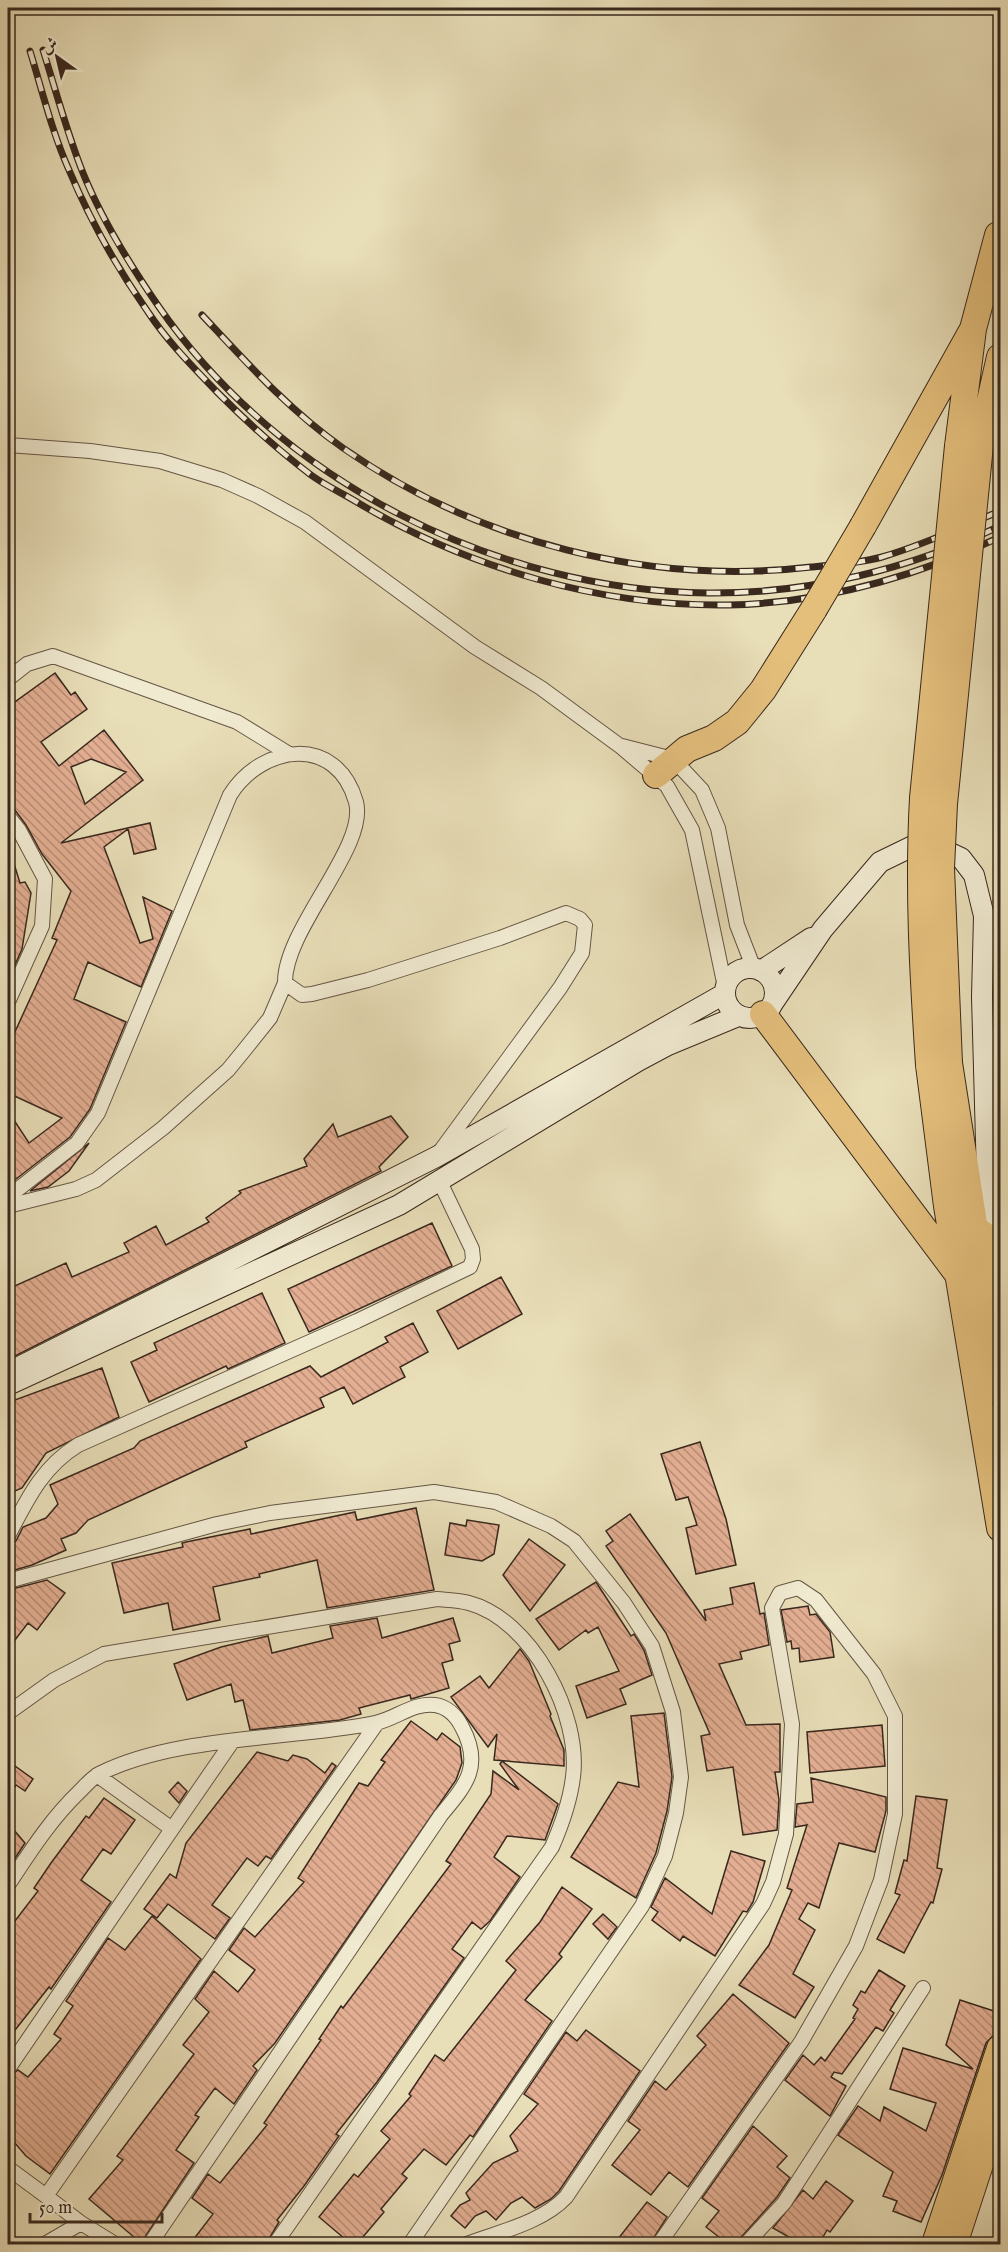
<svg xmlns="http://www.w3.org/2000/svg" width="1008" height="2252" font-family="'IM FELL English',Amiri,serif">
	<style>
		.building { fill: url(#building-back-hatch); stroke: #39281d; stroke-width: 1.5; fill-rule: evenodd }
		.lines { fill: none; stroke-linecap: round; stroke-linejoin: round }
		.street-casing { stroke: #655644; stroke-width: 16 }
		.secondary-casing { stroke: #39281d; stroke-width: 22 }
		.highway-casing { stroke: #39281d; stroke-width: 28 }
		.street { stroke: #f0ead1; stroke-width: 14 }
		.secondary { stroke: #f0ead1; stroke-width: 20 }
		.highway { stroke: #e4bf7c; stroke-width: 26 }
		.rail-casing { stroke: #39281d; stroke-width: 7 }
		.rail { stroke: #f0ead1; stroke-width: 4.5; stroke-dasharray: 14; stroke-linecap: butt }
		.highway-bridge-casing { stroke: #39281d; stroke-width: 28; stroke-linecap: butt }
		.highway-bridge { stroke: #e4bf7c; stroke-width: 26 }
	</style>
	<defs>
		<pattern id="building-back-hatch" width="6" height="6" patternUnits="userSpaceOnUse" patternTransform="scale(1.5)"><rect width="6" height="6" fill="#e3ae92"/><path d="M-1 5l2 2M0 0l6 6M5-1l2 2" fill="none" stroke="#b98e77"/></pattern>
	</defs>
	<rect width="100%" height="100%" fill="#e8deb8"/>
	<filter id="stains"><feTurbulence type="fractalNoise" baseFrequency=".00333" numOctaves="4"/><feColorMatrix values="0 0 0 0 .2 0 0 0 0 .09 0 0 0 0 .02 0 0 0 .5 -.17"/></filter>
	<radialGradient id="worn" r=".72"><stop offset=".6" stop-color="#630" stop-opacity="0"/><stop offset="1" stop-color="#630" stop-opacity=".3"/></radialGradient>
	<path class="building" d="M55 673 71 695 75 692 87 709 41 742 59 766 104 730 143 780 61 843 150 823 156 849 134 854 128 829 104 847 140 943 153 939 143 897 172 911 141 987 88 962 74 999 126 1022 90 1109 70 1137 11 1183 8 1178V1111L29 1143 62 1118 8 1093V1047L57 940 52 938 71 891 42 854 26 825 15 810 8 807V707ZM91 759 126 772 85 804 71 767Z
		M8 854H11L20 883 25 882 31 893 22 949 8 981Z
		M391 1116 408 1137 379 1167 381 1171 15 1356 8 1339V1289L66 1263 72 1277 129 1252 124 1243 156 1226 166 1245 209 1222 206 1218 241 1193 239 1191 307 1166 304 1159 333 1124 338 1137Z
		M89 1143 69 1171 48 1187 30 1191Z
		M432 1223 452 1266 309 1332 288 1289Z
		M501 1277 522 1314 458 1349 437 1311Z
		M262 1293 285 1343 228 1369 226 1366 149 1402 131 1362 157 1350 154 1343Z
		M413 1323 428 1352 400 1367 405 1377 353 1404 344 1387 320 1398 324 1407 245 1442 247 1447 88 1520 76 1533 61 1539 66 1550 32 1565 8 1572V1545L16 1541 23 1527 46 1518 58 1504 50 1485 134 1448 140 1441 310 1366 321 1377 388 1342 385 1337Z
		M102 1368 119 1417 46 1453 22 1488 15 1491 8 1486V1408L12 1401Z
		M700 1442 726 1519 736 1565 696 1574 686 1528 697 1525 688 1497 676 1500 661 1454Z
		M416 1508 434 1590 327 1608 317 1560 259 1574 260 1577 213 1587 220 1620 173 1630 168 1603 124 1613 112 1563 183 1547 182 1543 186 1542 250 1529 251 1534 355 1512 357 1520Z
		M630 1514 706 1621 704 1610 733 1604 730 1588 754 1583 760 1614 764 1613 769 1645 740 1652 742 1659 719 1664 746 1725 780 1724V1772H775L779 1800 777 1830 743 1835 733 1767 707 1771 701 1736 710 1734 666 1633 606 1546 613 1541 606 1531Z
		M467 1520 499 1525 494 1554 482 1561 445 1555 450 1523 466 1526Z
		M529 1539 565 1565 530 1611 503 1575Z
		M47 1580 65 1593 37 1630 28 1623 8 1649V1590Z
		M596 1582 631 1636 634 1634 644 1650 652 1675 620 1689 626 1704 587 1718 576 1686 619 1671 598 1627 588 1633 586 1630 559 1650 536 1619Z
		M808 1606 810 1615 816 1614 830 1632 834 1657 800 1662 799 1648 792 1649 791 1641 787 1642 781 1610Z
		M377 1618 382 1638 453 1618 460 1641 449 1644 453 1660 442 1663 449 1688 411 1699 410 1695 359 1708 361 1714 340 1720 250 1730 243 1700 235 1702 231 1684 187 1700 174 1664 221 1647 268 1636 272 1653 333 1638 330 1626Z
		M520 1649 529 1661 551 1714 550 1716 564 1750V1766L494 1760 497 1734 488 1747 451 1697 480 1676 489 1688Z
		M664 1713 672 1777 667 1811 656 1853 636 1898 571 1857 618 1782 639 1787 631 1716Z
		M411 1721 437 1740 442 1733 460 1747 462 1763 456 1780 275 2043 253 2066 257 2070 234 2104 215 2088 195 2115 199 2117 176 2150 194 2163 141 2243 89 2199 123 2160 117 2156 194 2054 183 2045 209 2012 195 1999 214 1971 238 1992 255 1970 229 1950 244 1928 255 1937 304 1882 298 1878 359 1783 368 1786 385 1762 381 1760Z
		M882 1725 885 1766 810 1773 807 1732Z
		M257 1752 288 1761 293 1755 307 1759 325 1773 332 1763 336 1766 271 1859 266 1856 258 1866 247 1858 212 1905 230 1918 215 1939 168 1904 157 1918 144 1909 170 1874 176 1878 186 1843Z
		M8 1761 33 1779 25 1791 16 1785 8 1796Z
		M502 1761 558 1804 545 1840 507 1836 494 1857 520 1877 490 1921 481 1929 472 1922 452 1949 464 1958 377 2082 336 2134 339 2136 304 2186 277 2220 279 2222 266 2244H190L213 2214 192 2198 208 2174 220 2183 267 2125 264 2123 321 2040 319 2039 341 2006 343 2008 451 1864 446 1861 491 1794 493 1771 519 1790 500 1764Z
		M811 1778 886 1797V1811L875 1852 839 1843 819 1908 808 1903 799 1919 815 1930 793 1974 814 1987 795 2018 739 1985 769 1945 792 1890 787 1888 807 1825 795 1827 797 1804 813 1802Z
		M178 1782 187 1791 179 1803 169 1792Z
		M916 1796 947 1800 937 1868 942 1869 933 1903 931 1902 904 1953 877 1939 900 1895 895 1893 904 1860 907 1861Z
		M104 1798 135 1820 111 1854 103 1849 81 1880 111 1902 51 1989 49 1987 8 2039V1930L38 1891 34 1888 51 1863 86 1816 89 1818Z
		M8 1823 25 1843 8 1869Z
		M731 1851 765 1861 753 1902 747 1912 743 1911 715 1956 683 1936 680 1941 652 1920 658 1912 651 1907 665 1878 712 1914Z
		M562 1887 592 1909 559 1954 562 1957 525 2000 552 2021 473 2137 470 2135 446 2165 424 2149 402 2174 407 2178 381 2209 384 2212 357 2244H351L319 2217 354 2174 358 2177 390 2139 381 2131 411 2096 409 2094 435 2055 444 2061 516 1970 506 1961 540 1922Z
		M603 1914 617 1927 608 1939 593 1924Z
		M152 1916 201 1959 50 2174 26 2156 8 2135V2078L18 2070 28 2077 61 2039 54 2034 73 2006 66 2001 108 1938 125 1950Z
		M879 1970 905 1986 890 2010 894 2013 883 2031 876 2027 842 2074 834 2072 831 2077 846 2086 830 2116 785 2080 803 2055 814 2065 821 2057 825 2061 855 2019 853 2018 858 2009 853 2005 861 1991 865 1993Z
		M733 1994 789 2043 688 2187 669 2172 651 2195 612 2165 640 2130 628 2121 655 2081 666 2090 706 2045 697 2036Z
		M960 2000 1000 2013 994 2035 986 2043 942 2175 921 2222 893 2211 897 2201 883 2196 893 2172 838 2135 858 2106 880 2121 884 2107 926 2131 936 2103 890 2089 903 2048 973 2069 946 2045Z
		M586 2030 640 2071 559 2191 551 2199 535 2208 522 2197 511 2203 496 2220 486 2211 475 2216 465 2228 451 2216 460 2205 470 2200 466 2193 493 2163 518 2151 510 2136 538 2104 524 2094 566 2032 577 2041Z
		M753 2126 787 2156 777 2167 790 2178 777 2197 735 2244H728L706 2227 719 2211 702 2198Z
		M826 2181 853 2201 830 2232 827 2230 819 2244H801L773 2228 803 2190 813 2199Z
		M647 2202 667 2217 650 2244H614Z"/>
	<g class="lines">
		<defs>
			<path id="street" d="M8 445 90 451 160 461 222 480 258 496 305 522 475 647 541 688 620 746 667 786 692 830 725 987
				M8 679 27 664 53 656 237 722 289 754
				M622 746 673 759 702 790 718 828 737 925 754 969
				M8 816 19 830 45 879 42 926 8 1002
				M8 1197 77 1143 98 1113 230 795C262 744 337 734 356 802 368 847 284 929 285 983L302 995 312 994 368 980 500 938 566 913 580 919 585 925 582 953 560 988 439 1153
				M8 1206 76 1189 96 1180 163 1128 228 1070 246 1048 270 1018 285 983
				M8 1536C27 1500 42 1467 78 1445L357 1321 470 1267 473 1259 472 1249 440 1182
				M8 1581 217 1524 270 1513 434 1492 496 1502 551 1526 574 1541 624 1603 652 1646 673 1712 681 1777 676 1813 665 1856 642 1906 410 2244
				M8 1713 54 1680 104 1654 437 1599C447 1600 459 1600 469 1603 532 1620 581 1715 573 1777 570 1802 562 1824 552 1847L275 2244
				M172 1829 232 1742
				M8 1885C30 1852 50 1820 79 1792 85 1786 92 1778 99 1774 177 1735 290 1740 375 1723 396 1719 413 1702 435 1705 448 1707 457 1717 462 1727 483 1766 466 1785 441 1815L150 2244
				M8 2069 172 1829 97 1775
				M8 2168 46 2196
				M81 2223 46 2196 377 1723
				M45 2244 81 2223 115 2244
				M467 2244C499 2232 543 2222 566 2197L763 1904 773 1882 786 1834 792 1724 772 1608 780 1593 798 1588 816 1600 874 1674 895 1716V1814L881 1880 856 1946 801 2042 659 2244
				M746 2244 784 2203 923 1988"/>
			<path id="secondary" d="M725 993a25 25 0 1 1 50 0a25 25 0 1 1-50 0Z
				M761 971 811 938
				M773 1003 823 929 880 862 915 845H933L961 858 974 875 984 916 982 997 987 1176 993 1219 1000 1240
				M11 1371 436 1157 724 994
				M8 1385 399 1205 638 1061 668 1045 738 1016"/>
			<path id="highway" d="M980 445 1000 357
				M958 446 973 329 998 235
				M863 526 973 329
				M656 775 687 749 714 738 737 722 763 690 814 609
				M763 1014 957 1273
				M949 1063 1000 1391
				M929 1065 947 1206 1000 1528
				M973 1227 988 1238 1000 1252
				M935 2244 1000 2048
				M954 2244 1000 2103"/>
		</defs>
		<use href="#street" class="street-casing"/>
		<use href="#secondary" class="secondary-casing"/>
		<use href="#highway" class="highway-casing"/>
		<use href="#street" class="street"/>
		<use href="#secondary" class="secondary"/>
		<use href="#highway" class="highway"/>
		<defs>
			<path id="rail" d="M43 50C56 91 67 133 83 173 102 220 130 265 159 307 280 481 497 591 708 593 809 594 910 569 1000 526
				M30 51C42 90 52 132 69 170 90 220 117 268 148 312 167 341 193 367 217 392 247 422 278 450 311 475 326 486 344 494 360 504 469 568 601 607 729 605 824 603 915 577 1000 537
				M202 315C246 362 290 411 343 448 478 542 648 586 811 567 834 565 860 563 882 557 923 545 962 527 1000 511"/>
		</defs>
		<use href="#rail" class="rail-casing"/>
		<use href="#rail" class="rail"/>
		<defs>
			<path id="highway-bridge" d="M814 609 863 526
				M949 1063 941 868 944 804 980 445
				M929 1065C923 974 918 889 923 798L958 446"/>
		</defs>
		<use href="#highway-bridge" class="highway-bridge-casing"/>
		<use href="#highway-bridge" class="highway-bridge"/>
	</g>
	<rect width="1008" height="2252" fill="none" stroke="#e8deb8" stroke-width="30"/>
	<rect x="9" y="9" width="990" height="2234" fill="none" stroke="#39281d" stroke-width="3"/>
	<rect x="15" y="15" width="978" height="2222" fill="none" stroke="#39281d" stroke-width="1.5"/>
	<g transform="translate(57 57) rotate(326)" stroke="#f0ead1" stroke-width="4.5" paint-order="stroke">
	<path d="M0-4.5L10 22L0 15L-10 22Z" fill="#39281d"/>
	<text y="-9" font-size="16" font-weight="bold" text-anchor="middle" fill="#39281d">ش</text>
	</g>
	<path d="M30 2213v9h132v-9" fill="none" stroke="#39281d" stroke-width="3"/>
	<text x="39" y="2213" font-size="18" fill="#39281d" stroke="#f0ead1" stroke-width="4.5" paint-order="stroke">50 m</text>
	<rect width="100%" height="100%" filter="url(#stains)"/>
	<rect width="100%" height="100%" fill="url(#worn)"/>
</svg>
